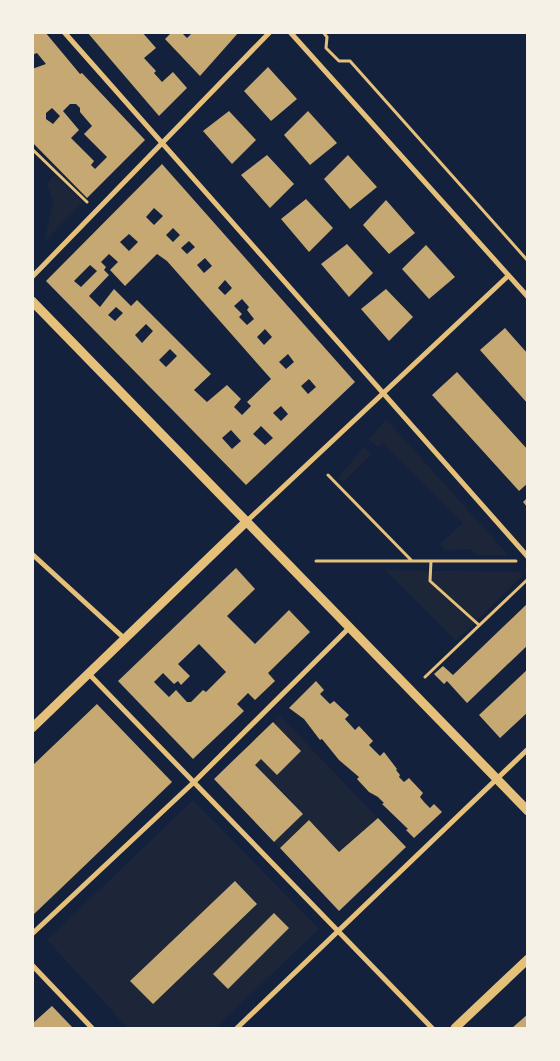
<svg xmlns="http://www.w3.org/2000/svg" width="560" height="1061" font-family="'Fira Sans',sans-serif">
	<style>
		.green { fill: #1d2539 }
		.building { fill: #c6a872; fill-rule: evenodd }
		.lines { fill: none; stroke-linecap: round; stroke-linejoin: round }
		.path { stroke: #e5c07b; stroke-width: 3 }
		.minor { stroke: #e5c07b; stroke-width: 5 }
		.tertiary { stroke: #e5c07b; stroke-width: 9 }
	</style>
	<rect width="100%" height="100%" fill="#14213d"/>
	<path class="green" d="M54 175 83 202 45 241 51 209 54 205 47 184Z
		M386 419 508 555H477L471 549 445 550 440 544 463 523 383 443 378 447 369 440Z
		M364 447 372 454 343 482 338 478Z
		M385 570 520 572 522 576 456 641Z
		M280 716 378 818 339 852 309 820 280 848 274 842 303 814 255 765 261 759 277 775 301 751 273 722Z
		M193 800 319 929 215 1028H128L47 940Z"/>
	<path class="building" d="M32 32H45L80 74 82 73 145 140 87 198 32 142V69L46 64 37 53 32 55ZM70 104H76L80 108V112L92 126 84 134 107 157 95 169 91 165 94 161 71 138 79 130 63 111ZM52 108 60 116 53 124 46 119V113Z
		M87 32H142L156 48 144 58 156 71 154 73 162 82 173 72 187 88 159 116Z
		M172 32H181L187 38 193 32H239L200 76 165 39Z
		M268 67 297 99 271 121 244 91Z
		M229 111 256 140 232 164 203 131Z
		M308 111 337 143 310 165 284 135Z
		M267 155 294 184 270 208 241 175Z
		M348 155 377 187 350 209 324 179Z
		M162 164 355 382 246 485 46 281ZM154 208 163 216 154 225 146 217ZM173 228 180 235 173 242 166 235ZM129 234 138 242 129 251 120 242ZM189 241 195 247 187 254 181 248ZM109 254 118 262 110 270 125 286 157 254 167 261 271 379 247 402 251 406 242 415 234 407 241 399 227 385 207 402 194 390 211 374 137 300 131 306 114 289 100 307 89 296 109 275 104 270 106 267 101 262ZM205 258 212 266 204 273 197 265ZM90 265 97 271 81 287 74 281ZM225 280 232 288 225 295 218 288ZM242 299 249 307 247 310 254 319 247 325 239 317 242 314 234 306ZM116 307 123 313 115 321 108 315ZM146 324 153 331 142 343 135 335ZM265 329 272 337 264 345 257 337ZM170 349 177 356 166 367 159 360ZM288 354 294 362 286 369 279 362ZM309 379 316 387 308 394 301 386ZM281 406 288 414 281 421 273 413ZM261 426 273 438 265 445 253 434ZM231 430 241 441 232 449 222 438Z
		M306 199 333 228 309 252 281 219Z
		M386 200 415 233 389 254 363 225Z
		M347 244 373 273 349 297 321 264Z
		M426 245 455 277 429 299 402 269Z
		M386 289 413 317 389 341 361 309Z
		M505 328 528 354V404L480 350Z
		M457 372 528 450V483L519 491 432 395Z
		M528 497V508L523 502Z
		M236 568 255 589 227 616 255 644 289 610 310 632 268 673 275 681 255 700 248 693 237 704 244 711 193 759 118 681ZM199 644 226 672 206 692 203 690 191 702H187L176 690 169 697 154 682 163 673 174 684 178 681 181 685 190 676 178 664Z
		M528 603V645L467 703 447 681 444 684 434 674 443 666 453 675Z
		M528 669V712L500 738 479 715Z
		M316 681 324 690 320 694 330 704 334 701 349 715 345 719 355 730 359 726 373 741 369 745 380 756 384 752 397 769 396 770 400 775 399 777 404 782 409 778 423 793 420 797 424 802 430 808 434 804 442 812 414 838 406 830 408 829 382 804 384 803 378 797 369 792 357 779 359 777 339 760 322 739 320 740 304 719 289 708Z
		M97 704 172 782 32 916V766Z
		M273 722 301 751 277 775 261 759 255 765 303 814 274 842 214 779Z
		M378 818 406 847 339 911 280 848 309 820 339 852Z
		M235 881 257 904 153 1004 130 981Z
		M274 913 289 928 228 989 213 974Z
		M52 1006 73 1028H32V1024Z
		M528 1014V1028H512Z"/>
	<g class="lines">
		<path class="path" d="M323 32 327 37 326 48 339 61H350L528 261
			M32 149 87 202
			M328 475 412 561
			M316 561H516
			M431 561 430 581 479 625
			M425 677 528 579"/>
		<path class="minor" d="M64 32 528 557
			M290 32 528 297
			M32 277 270 32
			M247 521 508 276
			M32 554 125 639
			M89 674 432 1028
			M32 934 194 782 350 627
			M32 965 92 1028
			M237 1028 528 749"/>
		<path class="tertiary" d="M32 301 528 811
			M32 728 247 521
			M455 1028 528 959"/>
	</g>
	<rect width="560" height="1061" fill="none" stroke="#f6f1e7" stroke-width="68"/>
</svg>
